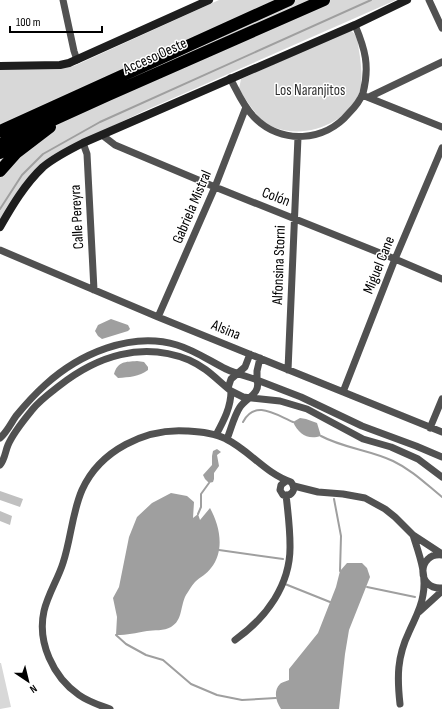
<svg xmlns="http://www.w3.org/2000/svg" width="442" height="709" font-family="'Sofia Sans Condensed',sans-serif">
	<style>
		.green { fill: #d8d8d8 }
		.water { fill: #9f9f9f }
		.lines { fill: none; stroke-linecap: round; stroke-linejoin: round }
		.stream { stroke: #9f9f9f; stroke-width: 2 }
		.building { fill: #c0c0c0 }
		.highway-casing { stroke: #dbdbdb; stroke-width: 14 }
		.street { stroke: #515151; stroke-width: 7 }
		.secondary { stroke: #1e1e1e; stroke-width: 8 }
		.highway { stroke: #000; stroke-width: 12 }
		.labels { text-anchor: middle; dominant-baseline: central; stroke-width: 3; stroke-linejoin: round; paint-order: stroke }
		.street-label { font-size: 15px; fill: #000; stroke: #fff }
		.park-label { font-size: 15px; fill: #2f2f2f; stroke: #fff }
	</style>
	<rect width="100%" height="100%" fill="#fff"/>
	<path class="green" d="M219 0H396L144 111 69 147 42 164 0 222V69L60 68 74 66Z
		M350 30C358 35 358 43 359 51 361 62 363 81 360 91 349 123 306 139 276 128 259 122 248 103 239 89L241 79Z
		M0 663H1L11 707 0 709Z"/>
	<path class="water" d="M111 319 128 325 130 329 128 331 102 339 98 336 95 331 98 325Z
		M137 361 144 362 148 367V370C139 377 129 377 118 378L114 374C118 361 125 362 137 361Z
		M300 418 306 419 317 423 321 436C307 440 299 434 293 422Z
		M217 449 221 452 217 455 219 466 214 473V479L213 482 209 483 205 479 203 475 212 465V456L213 451Z
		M171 493 187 496 194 502 193 518 198 514 200 520 210 508C220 526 225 551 211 568 207 574 200 577 195 582 191 586 189 591 186 595 180 606 183 620 171 627 164 631 154 630 147 631 135 633 128 635 116 635L117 617 113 598 119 587 129 537 137 517 152 503Z
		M347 563H362L367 568 370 577 349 630 345 654 339 709H281C276 702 273 691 280 684 281 683 286 681 289 680V669L318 633 336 587 340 571Z"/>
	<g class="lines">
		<path class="stream" d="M0 209 22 175 43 154 100 122 371 0
			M243 422C255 399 276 415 293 422
			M321 436C343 448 370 450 393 461 412 470 426 484 442 497
			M334 499 341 536 340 571
			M198 514 201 507V494L209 483
			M219 550 283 559
			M285 584 330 602
			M367 587 415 597
			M116 635 126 644 146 655 163 660 191 684 217 695 242 700 276 698"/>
	</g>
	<path class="building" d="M0 491 23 499 20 507 0 500Z
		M0 511 12 516 10 525 0 521Z"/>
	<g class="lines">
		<defs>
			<path id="highway" d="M0 131 289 0
				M0 144 108 95 324 0
				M0 153 20 143
				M0 171 16 153 50 127"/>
		</defs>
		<use href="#highway" class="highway-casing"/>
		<path class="street" d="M63 0 74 51 77 60
			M429 0 442 28
			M230 78C237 91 243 106 254 117 281 145 325 142 349 113 355 107 360 101 363 93 370 66 365 49 355 25
			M362 95 442 127
			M369 97 442 62
			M102 135 115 145 215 187 395 259 442 279
			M83 143 87 154 94 290
			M0 250 158 317 442 432
			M158 317 215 187 246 107
			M260 358 257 371V380L301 397 362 426 416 446 442 457
			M288 370 298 137
			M228 388 231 379 245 367 250 354
			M231 391 243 397 280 401 307 409 363 439 391 447 418 459 442 477
			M343 392 395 259 442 148
			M430 428 442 399
			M0 438C7 432 11 423 16 416 25 405 35 394 45 385 79 354 131 331 177 345 194 350 210 361 226 369 236 374 247 376 257 380 261 394 247 397 240 407 234 416 231 429 227 439
			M0 465C5 459 5 452 8 445 13 433 23 421 32 410 39 401 50 393 59 386 97 356 142 341 189 360 207 368 216 379 231 391 231 407 224 420 216 435
			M294 486 318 492 343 494 365 498 385 509 395 517 413 535 442 554
			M442 555C417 552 416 590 442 588
			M419 612 442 591
			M235 640C266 618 291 585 290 545 290 528 288 512 286 495
			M400 704C397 677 397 657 409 632 414 620 421 609 423 595 427 574 419 554 413 535
			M110 709C99 705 89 702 79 695 53 677 37 642 44 611 48 594 58 579 63 563 71 539 72 513 82 490 100 450 146 428 187 431 200 432 215 433 226 439 249 450 266 474 291 482 297 489 292 497 283 495L280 490 281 485 286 481"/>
		<path class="secondary" d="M0 66 60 65 69 63 209 0
			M0 227C12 206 25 184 43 167 55 157 69 150 83 143L355 25 407 0"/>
		<use href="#highway" class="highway"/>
	</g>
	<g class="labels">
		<g class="street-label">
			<text transform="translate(155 56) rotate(-24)">Acceso Oeste</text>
			<text transform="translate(276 197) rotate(21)">Colón</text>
			<text transform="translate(192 207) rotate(-67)">Gabriela Mistral</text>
			<text transform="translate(77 217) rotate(-93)">Calle Pereyra</text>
			<text transform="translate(279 265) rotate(-88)">Alfonsina Storni</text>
			<text transform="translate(379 265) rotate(-68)">Miguel Cane</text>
			<text transform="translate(226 330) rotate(22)">Alsina</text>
		</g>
		<g class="park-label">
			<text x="310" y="90">Los Naranjitos</text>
		</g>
	</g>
	<g transform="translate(28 681) rotate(145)" stroke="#ffffff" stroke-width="3" paint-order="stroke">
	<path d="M0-3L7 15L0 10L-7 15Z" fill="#000000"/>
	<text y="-6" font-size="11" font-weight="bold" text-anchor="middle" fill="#000000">N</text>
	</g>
	<path d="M10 26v6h92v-6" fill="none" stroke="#000000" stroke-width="2"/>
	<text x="16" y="26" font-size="12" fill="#000000" stroke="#ffffff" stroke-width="3" paint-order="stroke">100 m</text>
</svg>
